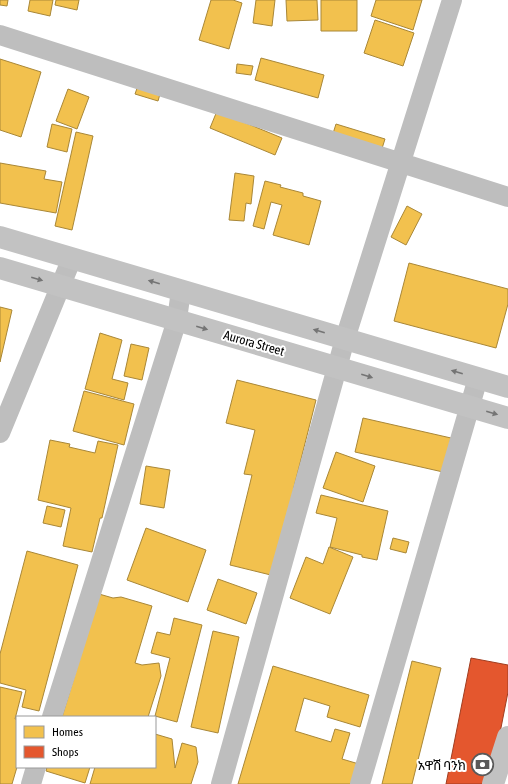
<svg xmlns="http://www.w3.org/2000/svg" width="508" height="784" font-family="'Asap Condensed','Noto Sans Ethiopic',sans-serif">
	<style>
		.homes { fill: #f2c14e; stroke: #a98737 }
		.shops { fill: #e4572e; stroke: #a03d20 }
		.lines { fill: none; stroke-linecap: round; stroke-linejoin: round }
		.street { stroke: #bebebe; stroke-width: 20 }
		.secondary { stroke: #c2c2c2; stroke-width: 22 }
		.oneway { fill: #747474 }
		.labels { text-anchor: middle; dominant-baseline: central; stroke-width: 4; stroke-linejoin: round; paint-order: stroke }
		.street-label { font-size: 13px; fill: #000; stroke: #fff }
		.poi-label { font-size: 13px; fill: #000; stroke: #fff; text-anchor: end }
	</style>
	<rect width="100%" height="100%" fill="#fff"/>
	<path class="homes" d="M0 0H8L7 6 0 5Z
		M30 0H53L50 16 28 11Z
		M56 0H79L77 10 55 5Z
		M211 0H233L242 3 229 49 199 40Z
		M256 0H275L272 26 253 23Z
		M286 0H317L318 20 287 21Z
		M321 0H357V31H321Z
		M376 0H422L413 30 371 16Z
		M375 20 414 33 403 66 364 53Z
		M261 58 324 75 318 98 255 80Z
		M0 59 41 72 21 137 0 130Z
		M237 64 253 66 251 75 236 73Z
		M141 77 163 84 158 101 135 94Z
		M68 89 89 97 77 129 56 121Z
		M217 111 282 138 275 155 210 128Z
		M52 124 72 129 67 152 47 147Z
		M336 124 385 139 379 158 330 143Z
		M76 132 93 136 72 230 55 226Z
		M0 163 46 171 44 179 62 182 56 213 0 203Z
		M235 173 254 176 251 204 246 203 244 221 229 220Z
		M265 181 281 185 280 187 303 193V196L321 201 309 245 273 235 282 205 271 202 264 229 253 226Z
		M407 206 422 214 406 245 391 237Z
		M409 263 508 289V304L496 348 394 321Z
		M0 307 12 310 0 362Z
		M100 333 122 340 112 379 128 383 124 400 85 389Z
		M131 344 149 348 142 380 124 376Z
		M237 380 316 400 294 487 279 577 230 565 252 475 244 474 255 430 226 423Z
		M84 391 134 404 124 445 73 431Z
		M363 418 451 438 443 472 355 452Z
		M50 440 70 444 69 447 95 453 98 441 118 445 102 518H100L92 552 63 546 71 508 38 500Z
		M336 452 375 466 363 502 323 488Z
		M146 466 170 470 164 508 140 504Z
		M321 495 388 511 377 560 362 557V555L330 547 337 518 316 513Z
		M47 506 65 510 61 527 43 523Z
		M146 528 206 550 188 602 127 580Z
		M393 538 409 542 406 553 390 549Z
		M329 547 353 557 330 614 290 598 306 557 323 564Z
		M27 551 78 565 39 711 22 707 26 690 0 683V654Z
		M218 579 257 593 246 624 207 610Z
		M99 594 113 598 121 597 152 606 135 663 142 665 159 663 161 676 148 717H62Z
		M174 618 202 625 177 722 155 716 170 658 151 653 157 632 170 635Z
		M213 631 239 637 218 733 191 727Z
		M412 661 441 668 412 784H382Z
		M273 666 369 695 360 727 327 717 330 706 304 698 295 731 331 742 335 729 350 733 342 759 359 764 353 784H238Z
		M0 687 22 692 15 719H17V767L12 784H0Z
		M155 734 172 739 175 768 182 743 196 747 198 762 191 784H90L95 767H155Z
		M47 767H90L85 783 46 771Z"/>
	<path class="shops" d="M471 658 508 665V692L490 784H446Z"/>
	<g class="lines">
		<path class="street" d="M0 35 508 197
			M0 433 72 258
			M52 717 177 320 181 290
			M31 784 36 767
			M221 784 345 339 452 0
			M360 784 478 378"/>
		<path class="secondary" d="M0 237 508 387
			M0 268 508 418
			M493 784 508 737"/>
	</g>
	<defs><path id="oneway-solid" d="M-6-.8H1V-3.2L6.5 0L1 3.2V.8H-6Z"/></defs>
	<g class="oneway">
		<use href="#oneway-solid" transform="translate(37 279) rotate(16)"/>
		<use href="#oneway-solid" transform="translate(154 282) rotate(-164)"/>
		<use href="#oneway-solid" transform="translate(202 328) rotate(16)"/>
		<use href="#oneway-solid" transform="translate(319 331) rotate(-164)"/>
		<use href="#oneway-solid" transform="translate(457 372) rotate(-164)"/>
		<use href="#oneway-solid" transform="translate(367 376) rotate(17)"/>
		<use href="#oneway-solid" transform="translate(492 413) rotate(16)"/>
	</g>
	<defs>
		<symbol id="bank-ring" viewBox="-11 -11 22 22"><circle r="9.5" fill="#fff" stroke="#595959" stroke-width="1.5"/><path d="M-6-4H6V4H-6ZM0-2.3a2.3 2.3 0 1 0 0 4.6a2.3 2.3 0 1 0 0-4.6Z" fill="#595959"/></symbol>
	</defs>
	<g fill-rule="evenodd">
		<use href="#bank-ring" x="470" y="752" width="25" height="25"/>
	</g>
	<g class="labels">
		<g class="street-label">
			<text transform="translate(254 343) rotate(16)">Aurora Street</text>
		</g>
		<g class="poi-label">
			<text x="466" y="765">አዋሽ ባንክ</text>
		</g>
	</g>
	<rect x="16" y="716" width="140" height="52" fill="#ffffff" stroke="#999999"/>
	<rect x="24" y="726" width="20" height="12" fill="#f2c14e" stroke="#999999"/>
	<text x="52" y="736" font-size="12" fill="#000000">Homes</text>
	<rect x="24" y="746" width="20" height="12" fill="#e4572e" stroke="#999999"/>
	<text x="52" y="756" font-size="12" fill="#000000">Shops</text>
</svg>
